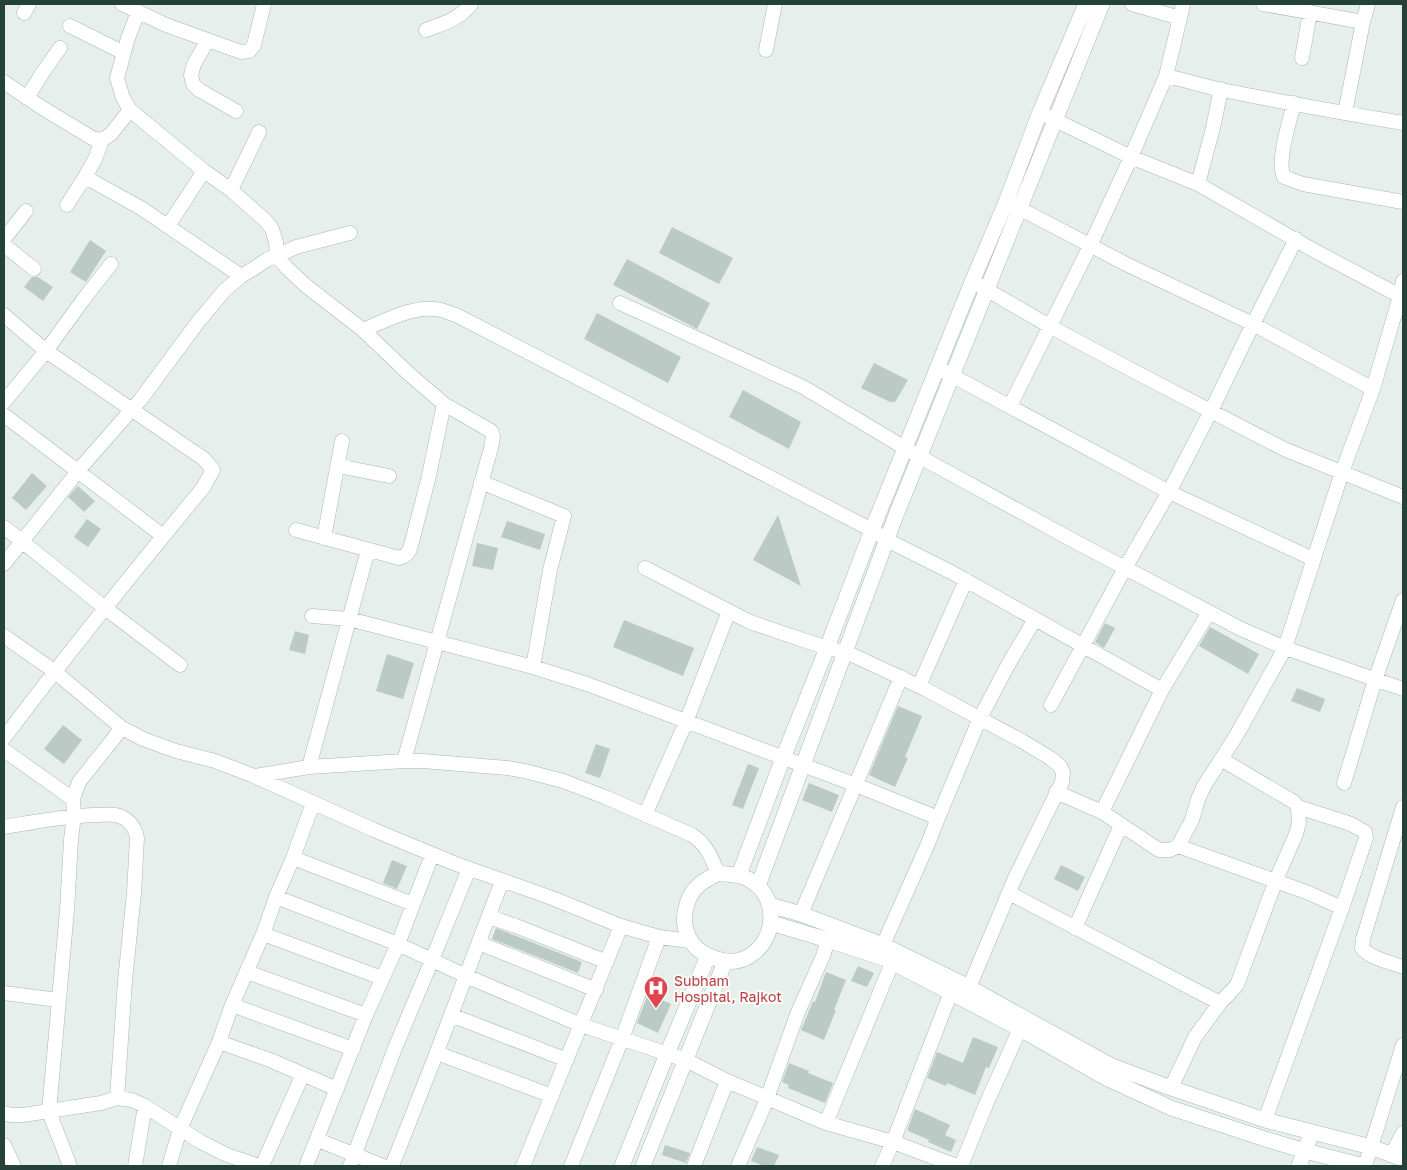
<svg xmlns="http://www.w3.org/2000/svg" width="1407" height="1170" font-family="'Golos Text',sans-serif">
	<style>
		.building { fill: #bbcac4 }
		.lines { fill: none; stroke-linecap: round; stroke-linejoin: round }
		.minor-casing { stroke: #a8b8b2; stroke-width: 15 }
		.tertiary-casing { stroke: #a8b8b2; stroke-width: 16 }
		.secondary-casing { stroke: #a4bbb3; stroke-width: 16 }
		.minor { stroke: #fff; stroke-width: 14 }
		.tertiary { stroke: #fff; stroke-width: 15 }
		.secondary { stroke: #fff; stroke-width: 15 }
		.labels { text-anchor: middle; dominant-baseline: central; stroke-width: 4; stroke-linejoin: round; paint-order: stroke }
		.health-label { font-size: 14px; fill: #be3a42; stroke: #f7fbf9; text-anchor: start }
	</style>
	<rect width="100%" height="100%" fill="#e6efeb"/>
	<path class="building" d="M672 227 733 258 719 284 659 253Z
		M90 240 106 251 86 282 70 272Z
		M627 259 710 303 697 329 613 285Z
		M32 277H38L53 287 43 301 24 287Z
		M597 313 681 357 668 383 584 339Z
		M874 363 908 380 895 402H890L861 388Z
		M743 390 801 422 789 449 729 417Z
		M32 473 47 486 26 510 12 498Z
		M78 486 95 501 84 512 68 497Z
		M778 515 801 586 753 560Z
		M87 519 101 529 88 547 74 537Z
		M507 521 545 534 540 550 501 537Z
		M477 543 498 548 493 570 472 566Z
		M624 620 694 648 683 676 613 647Z
		M1105 623 1115 628 1104 648 1095 642Z
		M1210 627 1259 654 1248 674 1199 646Z
		M295 631 309 635 305 654 289 650Z
		M387 654 414 663 403 699 376 691Z
		M1297 688 1325 699 1320 712 1291 701Z
		M898 706 922 716 905 757 908 758 895 787 869 775Z
		M63 725 82 740 64 764 44 749Z
		M596 744 610 749 600 778 585 773Z
		M748 764 759 768 743 809 732 805Z
		M809 783 839 795 832 812 802 800Z
		M392 860 407 866 397 889 383 883Z
		M1061 865 1085 877 1078 891 1054 879Z
		M496 928 582 962 578 973 492 939Z
		M858 966 874 973 867 987 851 981Z
		M826 972 846 980 834 1010H836L824 1040 801 1030 813 1001 815 1002Z
		M648 994 671 1004 658 1033 637 1023Z
		M973 1037 998 1047 989 1068 986 1067 975 1095 947 1083 946 1086 927 1078 937 1052 963 1063Z
		M789 1063 809 1071 808 1073 833 1083 825 1103 788 1088 789 1085 782 1082Z
		M915 1109 950 1125 945 1135 956 1140 951 1152 928 1142 929 1140 908 1131V1128Z
		M665 1145 690 1153 686 1163 662 1155Z
		M757 1147 779 1155 774 1166H764L751 1161Z"/>
	<g class="lines">
		<defs>
			<path id="minor" d="M122 4 166 25 241 52 249 51 254 45 264 4
				M1132 4 1180 18 1166 76C1185 80 1203 86 1222 90 1282 102 1343 113 1403 123
				M1263 4 1363 22
				M138 12 128 38 117 78 123 98 130 110 204 171 231 190 265 220 272 229 276 242 277 256 286 267 305 285 363 330 409 374 444 404 491 431 493 437 491 448 404 761
				M24 13 29 4
				M1180 18 1183 4
				M70 26 124 53
				M426 30C444 23 458 20 471 4
				M208 40 194 64 191 75 193 84 199 90 236 111
				M766 50 775 4
				M1302 58 1310 12
				M4 82 41 107 92 138 102 140 111 134 130 110
				M27 98 43 72 60 48
				M1294 103C1290 121 1276 161 1284 177L1303 184 1403 202
				M1345 113 1363 22 1368 4
				M1045 115 1131 157 1198 184 1315 251 1400 296 1373 389 1342 472 1285 648 1236 736 1204 786 1198 799 1192 820 1178 846 1170 850H1159L1102 812 1056 792
				M102 140 95 159 85 177 141 208 241 276
				M1198 184 1213 128 1221 89
				M231 190 259 132
				M1011 204 1126 264 1253 324 1373 389
				M67 205 85 177
				M168 226 204 171
				M4 239 26 211
				M4 245 34 269
				M977 284 1051 327 1126 367 1284 449 1403 497
				M1400 296 1403 281
				M620 303 803 387 920 457 1076 542 1241 629 1285 648 1403 689
				M4 315 46 351 204 459 213 470 203 488C135 570 68 653 4 738
				M363 330C387 320 415 304 441 310 446 311 451 314 456 315L872 530 887 540 951 572 1162 690
				M938 368 1169 492 1313 559
				M4 402 46 351 83 300 111 264
				M1010 406 1090 246 1131 157 1166 76
				M4 415 163 536
				M338 466 389 476
				M481 482 564 516 550 570 533 667
				M4 527 105 608 180 665
				M296 530 399 558 406 555 410 549 428 480 444 404
				M324 538 342 441
				M4 564 83 465 141 399 198 322 224 291 241 276 253 269 268 259 277 256 296 247 350 233
				M645 568 750 622 827 648 846 652 925 689 1022 741 1050 758 1060 766 1063 773 1062 782 1015 878 965 997
				M312 616 349 619 533 667 587 684 856 785 938 818
				M4 636 54 671 122 728 143 739 176 751 215 761 254 776 374 830 456 864 552 898 621 926 659 937 690 941
				M919 686 966 580
				M1051 705 1125 568 1169 492 1211 411 1253 324 1296 239
				M4 750 73 799
				M309 767 368 550
				M254 776 309 767 404 761H423L507 768 525 771 563 781 605 797 692 835C707 845 711 857 718 873
				M1344 783 1375 680 1403 600
				M313 803 293 858 276 897 263 934 232 1005 219 1042 270 1060 337 1089
				M1403 807 1363 939 1362 948C1371 959 1390 962 1403 967
				M1102 812 1162 690 1209 612
				M645 815 686 722 729 611
				M4 827C34 822 64 816 95 815 102 815 109 814 115 815 127 817 135 826 137 838L134 893 125 981 117 1098
				M1178 846 1309 893 1342 908
				M293 858 413 904
				M1009 893 1220 1003
				M276 897 398 944 466 976 581 1025 686 1060 727 1081 826 1123 893 1142 957 1166
				M801 914 901 677
				M489 917 516 926 607 962
				M1075 928 1121 825
				M263 934 382 978
				M479 943 596 990
				M883 945 927 846 938 818 980 718 1009 663 1035 619
				M247 972 366 1015
				M4 993 58 1000
				M232 1005 353 1049
				M451 1015 567 1060
				M437 1053 552 1096
				M1171 1088 1195 1037 1220 1003 1237 985 1276 880 1296 834 1299 823 1298 807 1294 802 1221 759
				M4 1113 11 1115H23L101 1103 117 1098 132 1100 145 1106 201 1142 227 1155 259 1166
				M1265 1120 1342 908 1366 838 1365 832 1351 824 1298 807
				M826 1123 892 963
				M318 1140 383 1166
				M4 1145 14 1166
				M1391 1155 1403 1133
				M70 1166 49 1112 67 910 71 840 74 815 73 799 79 782 122 728
				M135 1166 145 1106
				M169 1166 180 1129 219 1042
				M262 1166 303 1074
				M306 1166 366 1015 398 944 432 855
				M350 1166 395 1048 432 960 469 869
				M392 1166 435 1057 502 881
				M523 1166 621 926
				M571 1166 622 1039 659 937
				M694 1166 727 1081
				M738 1166 765 1104 798 1012 823 956 828 940
				M882 1166 893 1142 951 992
				M961 1166 987 1102 1020 1029
				M1365 1166 1403 1045"/>
			<path id="tertiary" d="M1299 1166 1312 1132"/>
			<path id="secondary" d="M718 873C729 875 739 874 748 879 778 894 778 937 751 955 739 963 727 963 714 958 691 951 679 928 687 904 689 897 693 890 699 885 704 880 712 877 718 873Z
				M739 875 783 758 827 648 872 530 972 282 1006 202 1040 112 1086 4
				M758 886 896 515 1102 4
				M770 905 801 914 883 945 969 987 1008 1009 1112 1066 1171 1088 1265 1120 1371 1147 1403 1159
				M771 923 828 940 886 959 1020 1029 1106 1078 1171 1108 1265 1139 1305 1151 1364 1166
				M622 1166 667 1054 708 956
				M643 1166 725 962"/>
		</defs>
		<use href="#minor" class="minor-casing"/>
		<use href="#tertiary" class="tertiary-casing"/>
		<use href="#secondary" class="secondary-casing"/>
		<use href="#minor" class="minor"/>
		<use href="#tertiary" class="tertiary"/>
		<use href="#secondary" class="secondary"/>
	</g>
	<defs>
		<symbol id="hospital-pin" viewBox="-11 -11 22 30"><path d="M0 17L-7.5 6A9.5 9.5 0 1 1 7.5 6Z" fill="#e0444e" stroke="#f7fbf9"/><path d="M-5-5h3v3.5h4V-5h3V5h-3V1.5h-4V5h-3Z" fill="#fff"/></symbol>
	</defs>
	<g fill-rule="evenodd">
		<use href="#hospital-pin" x="642" y="974" width="28" height="38"/>
	</g>
	<g class="labels">
		<g class="health-label">
			<text x="674" y="980">Subham<tspan x="674" dy="16">Hospital, Rajkot</tspan></text>
		</g>
	</g>
	<rect width="1407" height="1170" fill="none" stroke="#24423a" stroke-width="10"/>
</svg>
